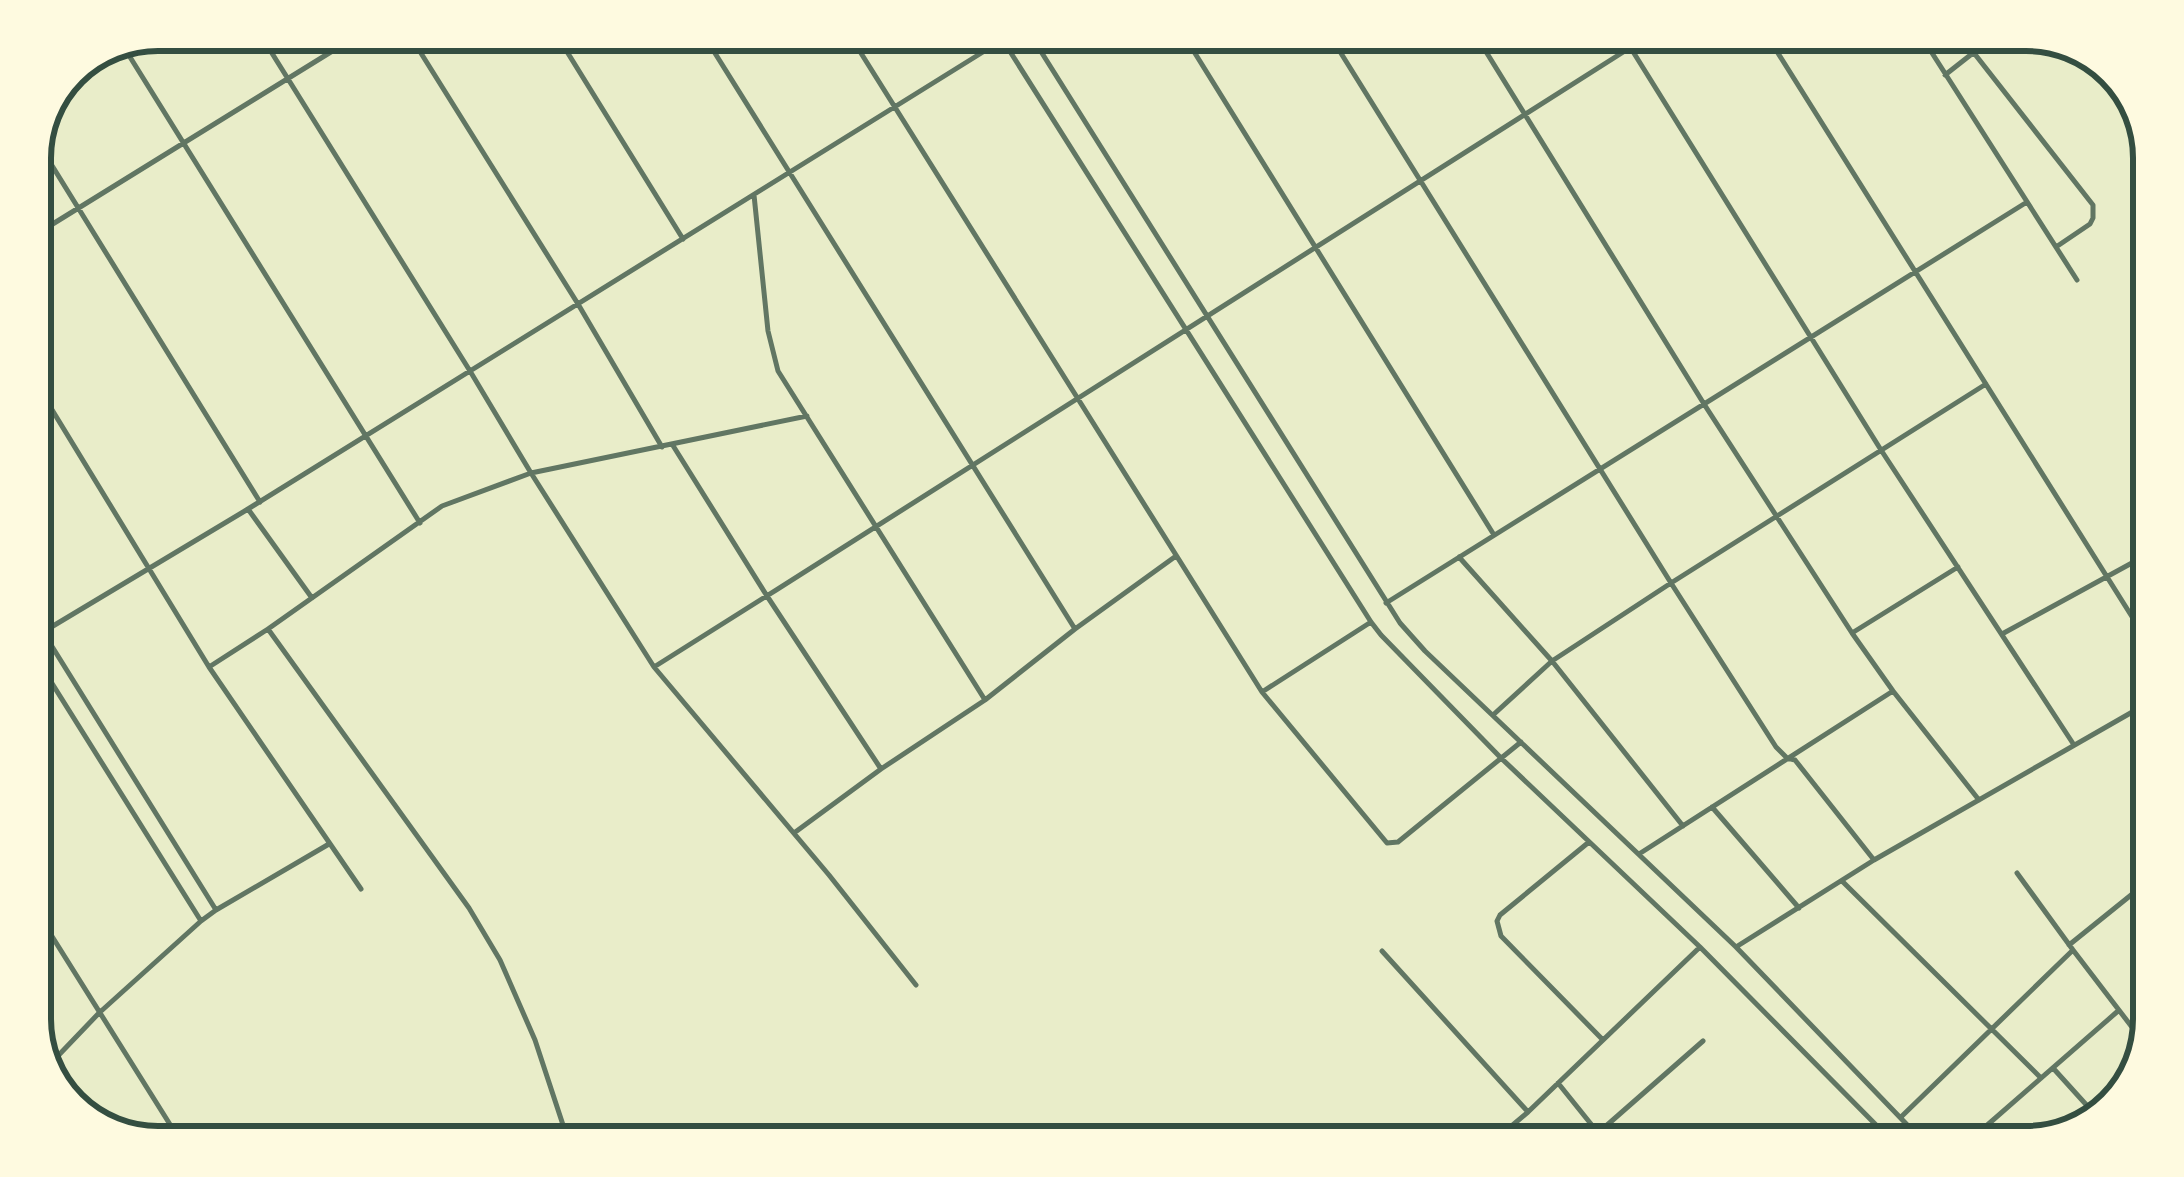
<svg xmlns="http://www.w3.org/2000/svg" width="2184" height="1177" font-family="Figtree,sans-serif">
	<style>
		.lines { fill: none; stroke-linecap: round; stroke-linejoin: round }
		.minor { stroke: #617663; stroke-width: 5 }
		.rim { fill: none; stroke: #344e41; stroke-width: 6 }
	</style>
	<rect width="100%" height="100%" fill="#e9edc9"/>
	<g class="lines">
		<path class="minor" d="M265 42 470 371 531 473 654 667 829 875 916 985
			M414 42 578 304 662 447
			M561 42 683 239
			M708 42 1075 629
			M854 42 1262 692 1387 843 1398 842 1521 742
			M1004 42 1371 622 1381 635 1501 758 1700 947 1885 1134
			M1035 42 1400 623 1425 651 1736 947 1916 1134
			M1188 42 1494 535
			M1334 42 1671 583 1776 747 1787 758 1795 760 1874 860
			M1480 42 1704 404 1852 633 1893 691 1979 800
			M1627 42 1881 450 2074 745
			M1771 42 2141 631
			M1925 42 2077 280
			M125 49 420 523
			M1974 53 2093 205V218L2090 224 2056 247
			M1945 75 1987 42
			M43 151 260 502
			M754 195 768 331 778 371 985 700
			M43 230 347 42
			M43 395 209 667 361 889
			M672 444 767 596 881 769
			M248 509 312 598
			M1459 557 1552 661 1683 826
			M1386 603 2027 202
			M268 629 469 908 500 960 535 1040 566 1134
			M1852 633 1958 567
			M2002 634 2141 558
			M209 667 268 629 442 506 531 473 807 416
			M654 667C983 460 1310 250 1639 42
			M43 669 201 921
			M1262 692 1371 622
			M1493 715 1552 661 1671 583 1986 384
			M1712 807 1799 908
			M794 833 881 769 985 700 1075 629 1176 556
			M1589 842 1500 915 1497 921 1501 936 1602 1039
			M1639 854 1893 691
			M2017 873 2073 950 2138 1035
			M1842 881 2041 1078
			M216 910 43 632 248 509 999 42
			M43 922 176 1134
			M2069 945 2141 887
			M1736 947 1874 860 2141 707
			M1382 951 1528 1112
			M54 1060 99 1013 201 921 216 910 329 844
			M2053 1068 2091 1110
			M1558 1083 1599 1134
			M1901 1117 2073 950
			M1598 1133 1703 1041
			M1502 1134 1528 1112 1700 947
			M1977 1134 2118 1011"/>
	</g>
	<path d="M0 0H2184V1177H0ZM158 51H2026A107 107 0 0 1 2133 158V1019A107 107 0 0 1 2026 1126H158A107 107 0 0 1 51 1019V158A107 107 0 0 1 158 51Z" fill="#fefae0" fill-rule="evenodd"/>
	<path class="rim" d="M158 51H2026A107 107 0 0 1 2133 158V1019A107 107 0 0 1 2026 1126H158A107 107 0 0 1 51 1019V158A107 107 0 0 1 158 51Z"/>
</svg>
